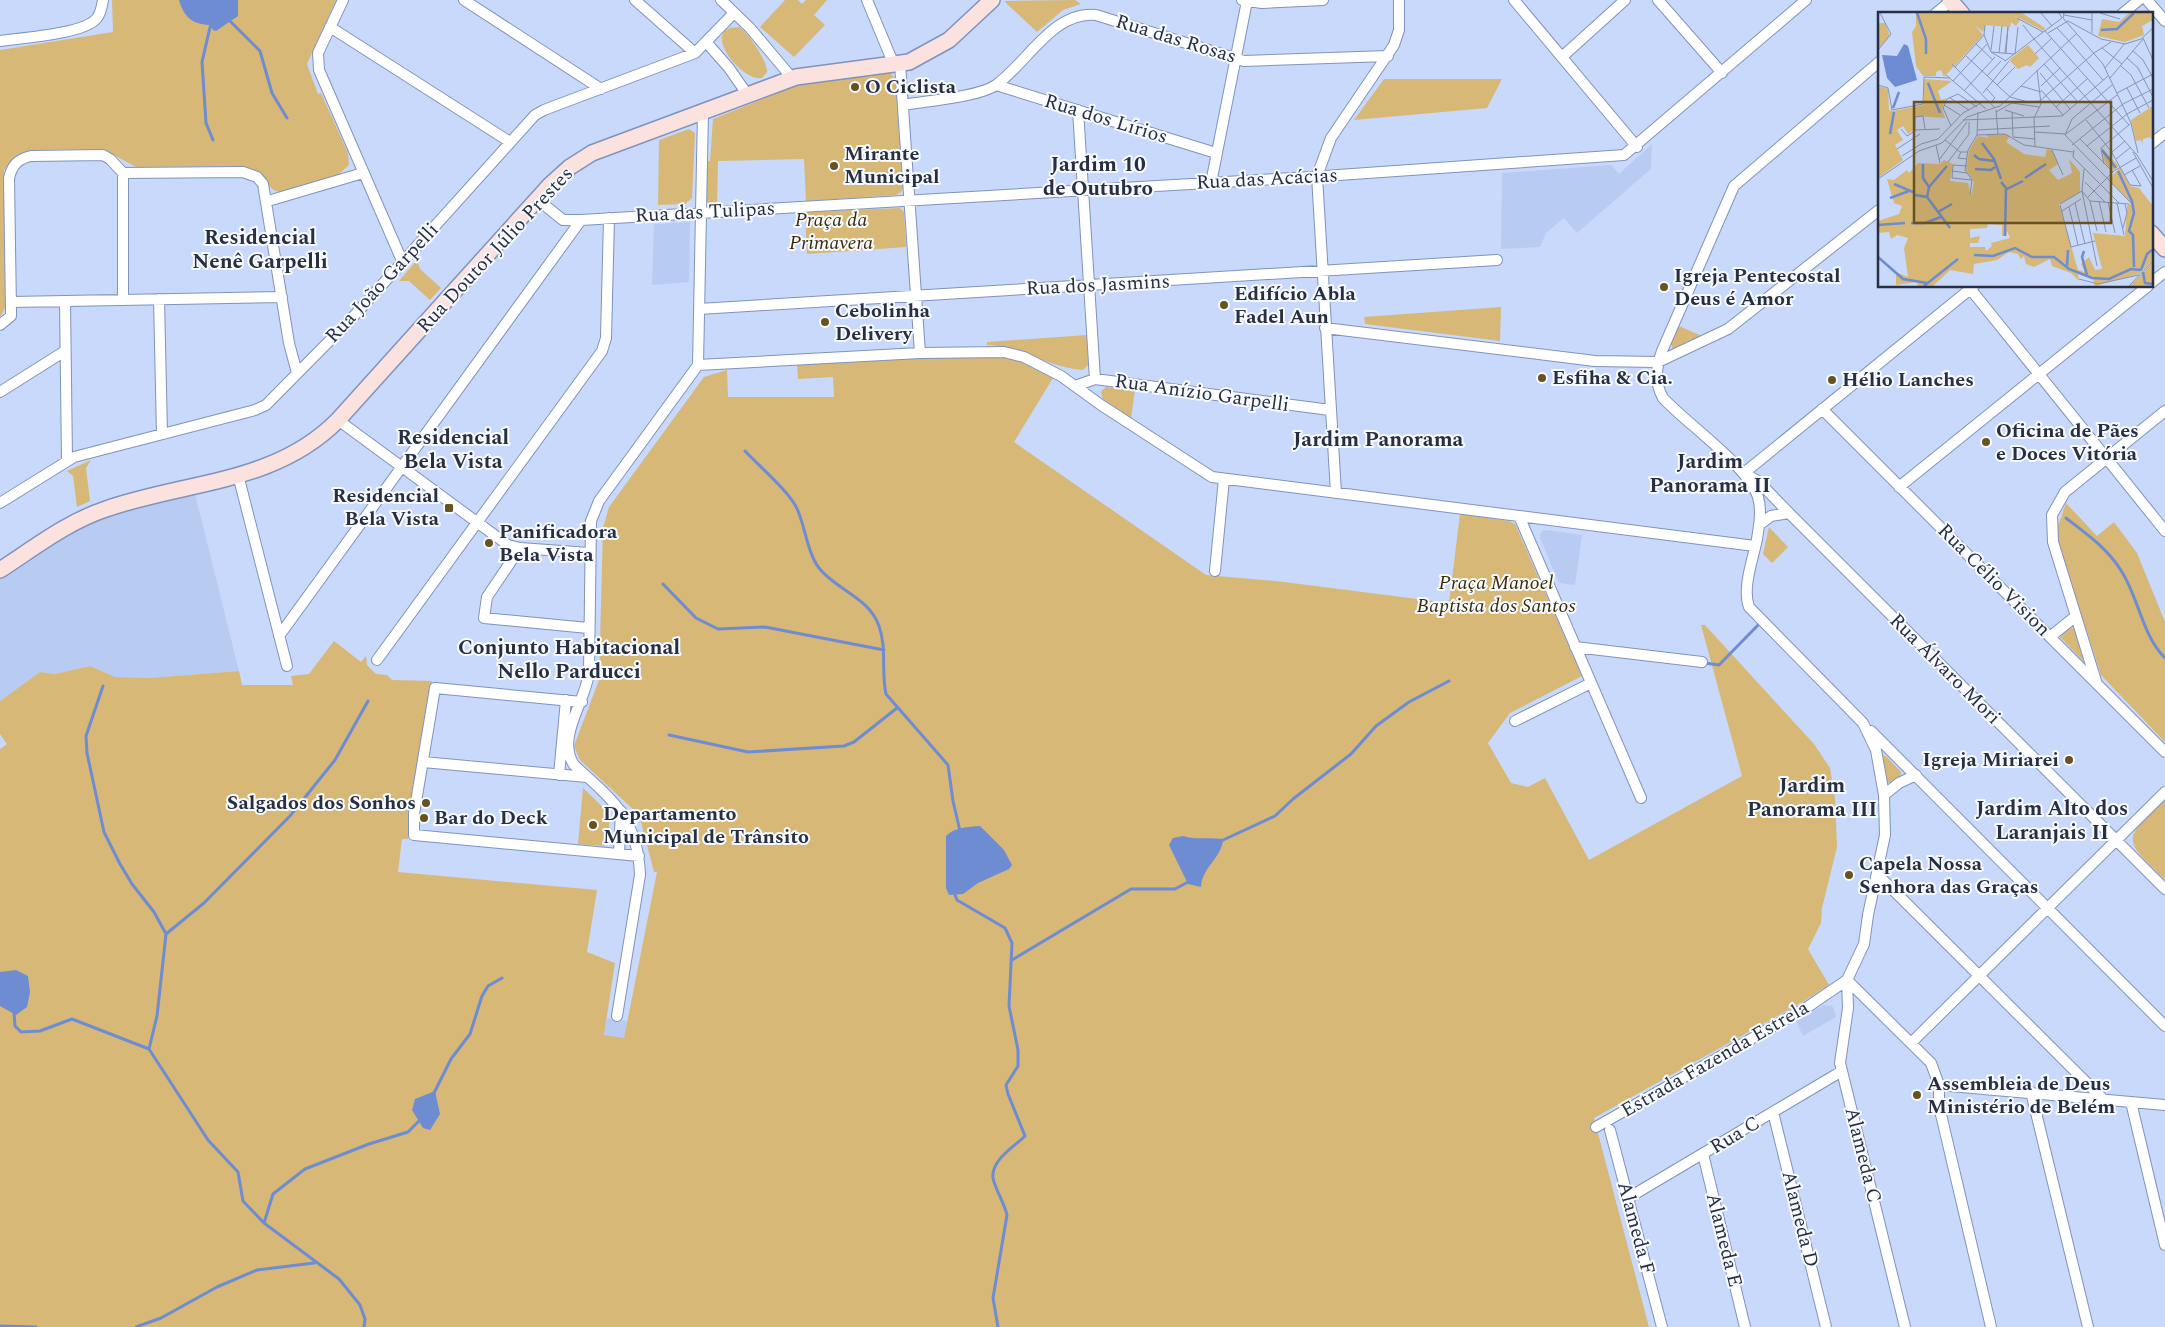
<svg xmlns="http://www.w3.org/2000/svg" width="2165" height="1327" font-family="Spectral,serif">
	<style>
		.built { fill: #b8cbf2 }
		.green { fill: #d7b877 }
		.water { fill: #6e8cd1 }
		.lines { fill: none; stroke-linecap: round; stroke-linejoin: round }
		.stream { stroke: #6e8cd1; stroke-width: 3 }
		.street-casing { stroke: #7f93bc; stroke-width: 12 }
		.secondary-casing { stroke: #7f93bc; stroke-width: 18 }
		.street { stroke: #fff; stroke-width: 10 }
		.secondary { stroke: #fce2df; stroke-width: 15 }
		.poi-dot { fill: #675221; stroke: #f7fafe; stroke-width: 2 }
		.labels { text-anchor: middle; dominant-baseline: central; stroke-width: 4; stroke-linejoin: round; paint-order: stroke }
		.street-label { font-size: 20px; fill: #272f40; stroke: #f7fafe }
		.poi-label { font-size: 20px; font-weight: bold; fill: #272f40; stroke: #f7fafe; text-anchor: start }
		.park-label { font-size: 20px; font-style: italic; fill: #3b2c07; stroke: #f7fafe }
		.neighbourhood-label { font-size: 21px; font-weight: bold; fill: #272f40; stroke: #f7fafe }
		.inset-river { fill: none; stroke: #6e8cd1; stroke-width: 2.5 }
		.inset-road { fill: none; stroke: #8895b1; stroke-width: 1 }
		.view { fill: #675221; fill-opacity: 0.15; stroke: #675221; stroke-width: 2.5 }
		.inset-edge { fill: none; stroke: #272f40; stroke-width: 2.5 }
	</style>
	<rect width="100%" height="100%" fill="#c8d9fc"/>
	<path class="built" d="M1652 144 1651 169 1577 233 1564 218 1546 233 1540 247 1501 249 1502 173 1611 165 1619 174Z
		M690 222 689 282 652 285 654 224Z
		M193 486 239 671 149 678 115 677 90 666 55 674 40 672 0 701V570L58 532Z
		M1546 530 1582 535 1575 585 1559 583 1540 538 1541 532Z
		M1824 1005 1833 1007 1836 1017 1803 1036 1796 1021Z
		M607 1018 627 1021 624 1039 604 1035Z"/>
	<path class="green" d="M112 0H336L307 64 318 94 321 93 348 153 349 165 338 175 279 192C266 189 261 171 242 166L136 167 103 149 33 150 15 157 4 170 5 308 0 317V50L113 32Z
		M785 0H798L802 4 806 0H827L814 15 825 25 794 57 760 27Z
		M1075 0 1081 4 1063 10 1037 32 1004 1Z
		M739 27C748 32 768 62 767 72L762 78C743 83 697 27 739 27Z
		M889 72 895 78 903 187 901 192 896 195 806 201 804 159 718 161 717 207 708 204 706 200 707 161H710L713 119 798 85 799 82Z
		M1384 79H1502L1487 108 1354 120Z
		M689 129 695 133 692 198 685 204 658 205 659 140Z
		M900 208 904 212 906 247 807 254 805 212Z
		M417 260 420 269 441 288 430 300 409 281H399Z
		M1501 307 1500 341 1365 324 1364 317Z
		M1679 326 1702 336 1673 349 1671 344Z
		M1087 335 1088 365 1083 370C1049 368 1022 346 987 345V342Z
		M990 355 1019 360 1053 378 1014 442 1206 575 1276 581 1449 603 1460 514 1509 521 1515 524 1582 676 1510 713 1488 743 1511 783 1528 787 1545 778 1589 860 1742 776 1701 625H1705L1814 744 1830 768 1835 799 1837 847 1822 908 1821 923 1808 949 1829 985 1806 1000 1594 1118 1649 1327H0V749L7 744 0 734V701L40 672 55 674 90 666 115 677 149 678 239 671 242 685H293L291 676 309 674 334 641 361 662 366 656 367 665 376 674 387 675 392 680 432 681 408 839H402L398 872 597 890 587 952 615 963 604 1035 624 1038 657 872H654L641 822 636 812 580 760 574 746 599 680 603 528 609 507 704 377 727 370 728 397H834L833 377 798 379 797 364Z
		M1106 387 1135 390 1131 418 1103 399 1101 392Z
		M91 460 86 468 90 501 77 507 73 476 67 471Z
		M2066 503 2097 536 2114 522 2137 553 2165 622V742L2101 675 2058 542 2056 523 2058 526Z
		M1769 527 1788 547 1772 563 1763 554Z
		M2070 627 2075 629 2085 663 2060 637Z
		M1882 755 1886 756 1901 772 1900 778 1891 784 1886 781 1880 758Z
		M583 788 610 814 608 842 605 846 578 844Z
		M2165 799V880C2122 837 2122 842 2165 799Z"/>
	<path class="water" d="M179 0H238V16L216 31 213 30 209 25C192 24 184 17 179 0Z
		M980 826 1004 850 1012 865 1009 869 978 883 963 894 949 895 946 888V836C955 827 968 827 980 826Z
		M1183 836C1196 840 1209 837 1223 839 1222 858 1202 867 1201 887L1188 884 1169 845 1173 838Z
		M16 970 28 976 30 992 27 1007 16 1015 0 1006V972Z
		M435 1091 440 1114 430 1130 423 1128 412 1110 415 1099Z"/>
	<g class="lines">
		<path class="stream" d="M227 18 260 51 272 93 287 118
			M211 23 202 62 206 123 213 140
			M745 451C758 465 792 494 798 511 805 527 808 554 819 568 836 590 869 597 879 626 887 648 881 672 886 694L948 765 953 801 960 831
			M2066 518C2087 534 2108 549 2122 572 2139 599 2142 635 2165 658
			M663 584 696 618 718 629 765 627 884 650
			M1705 663 1719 665 1761 622
			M103 686 86 736 87 753 104 832 120 864 132 884 154 912 166 934
			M669 735 748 752 844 746 854 742 897 708
			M1221 841 1275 816 1293 799 1351 754 1376 726 1409 702 1449 681
			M954 892 957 900 1005 928 1012 943 1009 1006 1018 1050V1066L1006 1085 1008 1094 1025 1136C1014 1147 991 1160 993 1178 995 1189 1004 1202 1007 1215L993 1298 998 1327
			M1012 960 1131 889H1175L1190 881
			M14 1013 15 1026 21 1032 40 1031 72 1019 149 1049 208 1140 238 1172 243 1201 264 1223 339 1279 360 1305 365 1319 364 1327
			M149 1049 157 1016 166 934 204 903 290 816 335 760 368 701
			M433 1095 451 1059 470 1034 482 996 488 986 502 978
			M264 1223 273 1194 305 1169 369 1144 408 1132 420 1120
			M0 1326 36 1327
			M136 1327 161 1318 217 1287 257 1270 314 1263"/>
		<defs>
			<path id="street" d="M343 0 318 53 319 70 403 263
				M464 0 601 89
				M635 0 695 53
				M721 0 750 28 792 78
				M867 0 894 65
				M1242 0 1262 3 1323 0
				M1514 0 1637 147
				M1658 0 1722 73
				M2147 0 2165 21
				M1935 14 1952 0
				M2122 14 2139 0
				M330 27 510 142
				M0 41C21 38 85 34 97 18 101 13 102 6 103 0
				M707 43 729 68 747 94
				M1563 56 1625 0
				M900 64 920 353
				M996 85 1216 153
				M903 105C926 101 979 97 996 85 1028 62 1054 10 1096 15L1244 61 1388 56
				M1078 110 1095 379
				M2151 144 2165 133
				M123 173 243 172 257 177 263 184 289 343 297 373
				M1211 183 1247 1
				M537 199 563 220H581L1310 177 1624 155 1806 0
				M268 201 363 173
				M2151 283 2165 272
				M1968 286 2165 531
				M159 299 162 434
				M65 301 67 460
				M11 302 282 297
				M699 309 1497 260
				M0 325 11 316V311L9 178C12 165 18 159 31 156L103 155 110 159 123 173V300
				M1325 328 1595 361 1658 362 1728 329 1879 210
				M698 365 920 353 1004 352 1024 357 1061 376 1101 405 1212 477 1755 546
				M698 365 703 111
				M1075 386 1095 379 1330 410
				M0 392 65 351
				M1822 409 2165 752
				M338 420 508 545 520 548 589 553
				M1744 473 1974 286
				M238 475 287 666
				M1747 475 1758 481 1789 513 2165 889
				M1899 487 2148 286
				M1336 493 1317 176 1331 138 1394 45 1399 30V0
				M0 503 74 457 255 410 266 405 353 317 535 115 544 110 695 53 734 13
				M1519 516 1641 798
				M1759 525 1771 516 1789 513
				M520 548 487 597 484 618 588 628
				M1215 571 1224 479
				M279 636 581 220
				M2051 636 2076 616
				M1575 647 1702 662
				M377 660 602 351 606 338 609 218
				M2096 681 2053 542 2052 515 2065 492 2165 411
				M582 702 435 688 414 814V835L639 856
				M1515 721 1591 683
				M1871 731 2165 1026
				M423 762 587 777
				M559 775 566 700
				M1884 795 1899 783 1916 775
				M619 854 621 811
				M1878 875 2102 1098
				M1847 980 1931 1063 1939 1085V1106L1991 1327
				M1847 980 1848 1008 1840 1063 1905 1327
				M617 1016 640 875C638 819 613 800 574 765 556 737 585 703 589 673L591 521 599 501 698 365
				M1911 1043 2165 792
				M1939 1085 2165 1105
				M2031 1092 2088 1327
				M2131 1102 2165 1245
				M1773 1112 1826 1327
				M1596 1127 1809 1006 1847 980 1864 944 1868 915 1885 835 1884 795 1876 750 1863 723 1749 607C1742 588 1753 559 1757 539 1759 526 1762 511 1758 497 1748 466 1687 424 1663 398 1654 382 1656 368 1662 351L1734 186 1879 62
				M1610 1130 1662 1327
				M1703 1154 1745 1327
				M1628 1198 1842 1071"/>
			<path id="secondary" d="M1950 0 1962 14
				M2151 233 2165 249
				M0 570C34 548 67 522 106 509 186 481 275 484 338 420L550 185 570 167 592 153 796 77 909 62 949 40 992 0"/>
		</defs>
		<use href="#street" class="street-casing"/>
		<use href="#secondary" class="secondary-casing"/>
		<use href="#street" class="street"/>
		<use href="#secondary" class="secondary"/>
	</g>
	<g class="poi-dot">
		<circle cx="855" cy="87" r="5"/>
		<circle cx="834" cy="166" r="5"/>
		<circle cx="1664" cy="287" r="5"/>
		<circle cx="1224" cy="305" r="5"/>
		<circle cx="825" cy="322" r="5"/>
		<circle cx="1542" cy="378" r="5"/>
		<circle cx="1832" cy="380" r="5"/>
		<circle cx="1986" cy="442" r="5"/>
		<rect x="444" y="503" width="10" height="10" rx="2.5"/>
		<circle cx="489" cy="543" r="5"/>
		<circle cx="2069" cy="760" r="5"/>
		<circle cx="426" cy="803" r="5"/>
		<circle cx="424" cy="818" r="5"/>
		<circle cx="593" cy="825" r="5"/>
		<circle cx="1849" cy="875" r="5"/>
		<circle cx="1917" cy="1095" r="5"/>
	</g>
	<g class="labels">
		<g class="street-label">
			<text transform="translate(1176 39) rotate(17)">Rua das Rosas</text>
			<text transform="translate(1106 119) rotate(17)">Rua dos Lírios</text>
			<text transform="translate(1267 179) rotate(-3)">Rua das Acácias</text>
			<text transform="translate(705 212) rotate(-3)">Rua das Tulipas</text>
			<text transform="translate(495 250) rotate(-47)">Rua Doutor Júlio Prestes</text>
			<text transform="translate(382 283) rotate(-47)">Rua João Garpelli</text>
			<text transform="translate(1098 285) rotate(-3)">Rua dos Jasmins</text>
			<text transform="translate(1202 393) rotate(8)">Rua Anízio Garpelli</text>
			<text transform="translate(1994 580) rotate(45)">Rua Célio Vision</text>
			<text transform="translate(1945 669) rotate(45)">Rua Álvaro Mori</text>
			<text transform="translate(1715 1059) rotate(-30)">Estrada Fazenda Estrela</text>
			<text transform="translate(1735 1135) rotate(-31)">Rua C</text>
			<text transform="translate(1863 1155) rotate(76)">Alameda C</text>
			<text transform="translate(1800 1219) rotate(76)">Alameda D</text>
			<text transform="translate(1636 1228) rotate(75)">Alameda F</text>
			<text transform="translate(1724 1240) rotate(76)">Alameda E</text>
		</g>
		<g class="poi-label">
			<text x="865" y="87">O Ciclista</text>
			<text x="844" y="154">Mirante<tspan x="844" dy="23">Municipal</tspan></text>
			<text x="1674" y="276">Igreja Pentecostal<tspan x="1674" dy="23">Deus é Amor</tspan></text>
			<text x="1234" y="294">Edifício Abla<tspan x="1234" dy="23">Fadel Aun</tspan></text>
			<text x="835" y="311">Cebolinha<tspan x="835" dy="23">Delivery</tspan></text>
			<text x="1552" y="378">Esfiha &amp; Cia.</text>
			<text x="1842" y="380">Hélio Lanches</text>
			<text x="1996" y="431">Oficina de Pães<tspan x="1996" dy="23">e Doces Vitória</tspan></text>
			<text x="439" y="496" text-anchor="end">Residencial<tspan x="439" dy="23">Bela Vista</tspan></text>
			<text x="499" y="532">Panificadora<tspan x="499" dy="23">Bela Vista</tspan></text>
			<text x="2059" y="760" text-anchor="end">Igreja Miriarei</text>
			<text x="416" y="803" text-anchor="end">Salgados dos Sonhos</text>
			<text x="603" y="814">Departamento<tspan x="603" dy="23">Municipal de Trânsito</tspan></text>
			<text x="434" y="818">Bar do Deck</text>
			<text x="1859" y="864">Capela Nossa<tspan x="1859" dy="23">Senhora das Graças</tspan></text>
			<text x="1927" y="1084">Assembleia de Deus<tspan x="1927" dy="23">Ministério de Belém</tspan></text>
		</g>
		<g class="park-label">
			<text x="831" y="220">Praça da<tspan x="831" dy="23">Primavera</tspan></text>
			<text x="1496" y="583">Praça Manoel<tspan x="1496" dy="23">Baptista dos Santos</tspan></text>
		</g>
		<g class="neighbourhood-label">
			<text x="1098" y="165">Jardim 10<tspan x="1098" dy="24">de Outubro</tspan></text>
			<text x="260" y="238">Residencial<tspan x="260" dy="24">Nenê Garpelli</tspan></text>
			<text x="453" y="438">Residencial<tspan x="453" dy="24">Bela Vista</tspan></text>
			<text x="1378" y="440">Jardim Panorama</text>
			<text x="1710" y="462">Jardim<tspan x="1710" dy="24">Panorama II</tspan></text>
			<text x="569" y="648">Conjunto Habitacional<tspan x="569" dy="24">Nello Parducci</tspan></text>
			<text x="1812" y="786">Jardim<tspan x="1812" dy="24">Panorama III</tspan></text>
			<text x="2052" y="809">Jardim Alto dos<tspan x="2052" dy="24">Laranjais II</tspan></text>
		</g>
	</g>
	<g transform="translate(1878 12)">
		<rect width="275" height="275" fill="#c8d9fc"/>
		<path d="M38 1H144L167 16 166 19 137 4 142 8 138 14 133 10 132 15 107 13 105 20 97 13 105 23 66 65 63 58 58 60V64H45L38 54 34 20 38 14ZM251 1H275V8L264 14 266 23 247 30 220 24 224 7 241 10ZM0 11H7L12 24 0 37ZM150 33 161 46 152 55 149 53 140 57 131 48ZM46 67 74 69 60 79 63 88 68 86 64 96 67 106 38 104 36 118 30 122 25 114 19 118 25 128 17 133 25 148 0 166V74L10 77 11 98 15 99 46 93ZM275 94V129L272 125 265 127 264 132 263 128 258 129 253 108ZM127 122 132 124 128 130 146 142 167 145 169 137 174 138 180 152 171 158 180 168 194 161 191 147 202 160V180L181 192 200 258 207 260 203 252 211 245 217 258 224 257 215 221 247 224 249 194 253 191 230 167 242 156 252 174 261 176 275 194V248L261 262 217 274 215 267 200 262 201 269 193 261 174 254 172 247 156 255 148 252 146 244 143 247 140 242 131 240 119 248 96 252 95 262 72 258 55 274H40L39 270 18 273V260L30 265 26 236 30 226 19 223 13 227 11 220 0 221V209L21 202 24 194 16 191 9 167 16 168 29 158 31 161 40 151 62 152 66 148 75 152 72 169 90 171 93 184 96 170 88 158 91 138 100 124 111 126 108 123ZM110 212 124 213V224H128L129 219 132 226 113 231 114 234 108 239 107 235H92V231H100L102 224 92 226V217L109 216ZM224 136 241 154 235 159 227 151ZM275 250V274H252Z" fill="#d7b877" fill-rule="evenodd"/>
		<path d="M26 32 30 34 39 68 17 75 9 66 4 43 19 44Z" fill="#6e8cd1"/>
		<path class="inset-river" d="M39 1 48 27V42M223 18 239 17 256 1M50 71 62 101M15 96 21 80M12 122 16 100M104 131 116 147 123 167M224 138 238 156M96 143 101 147 116 149M45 152V166L51 175M97 157 113 158 117 155M240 159 254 189 256 201 251 219 255 223 256 255M147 166 168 152M123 170 128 176 127 224M16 172 35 180M129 177 145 169M37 183 49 185 72 216M49 185 51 175 69 154M12 186 31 179M60 200 74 192M33 211H47L63 205M0 213 27 211M206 239 204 245 209 263M96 243 115 244 137 236 154 245H176L191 257 214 266 231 267 253 257 263 258M0 245 25 267 49 271M189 254 190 238M263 258 269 242 274 238M265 260 267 271 275 272M46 274 80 247"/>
		<path class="inset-road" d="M163 1 174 14M181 1 184 6 156 27 259 143 275 169M186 1 185 6 225 52 253 111 260 141M222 1 242 7M186 3 214 8M139 6 165 20M107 13 106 23 113 40 128 49M179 16 191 29M167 19 251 113M170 21 190 9 223 27 247 32 263 27 275 16M214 21V1M265 26 275 48M191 29 225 68M98 32 115 48M224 36 244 52M0 38 13 22 2 1M113 38 116 14M255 39 265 48 275 66M113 40 136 42M121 41 124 14M127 41 130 15 128 41M137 42 140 15M157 42 174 26M87 43 132 85 150 90 163 89M249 46 260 56 275 85M127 49 156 27 145 13M74 52 117 96M166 52 200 90M243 54 253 63 271 96M77 55 106 23M227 56 247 31M162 61 192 97M68 63 108 97M109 64 123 49M232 66 265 27M75 69 110 31M0 73 10 76 14 98 45 92 46 65 72 66M119 73 137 55M143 74 163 80M163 74 182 56M108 76 117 86 114 89M249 76 262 101M163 78 185 103M86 79 117 45M105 81 131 49M239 81 275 62M72 86 91 98M163 88 216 41 233 30M66 93 82 103M178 95 210 66M118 98 120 122M127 98 146 104M118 100 134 91 161 95M134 100 135 125M85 108 184 104 230 64M208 108 233 139 252 173 263 174M73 114 65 96 69 87 80 82 99 95M23 117 29 124 37 119V105L45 104 47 117M37 118 62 117M99 118 172 114M156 120 188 122 239 83M99 123 127 122 146 133 195 140M99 123 100 100M187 123 253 191M187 123 194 107 234 73M135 125 157 127M202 127 235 160M67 128 82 140H89M58 133 62 151M194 133 245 92 275 77M209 134 249 102 275 88M157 135 156 106 163 92 159 58M19 137 42 122M174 138 185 163M196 138 195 145 241 191M83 140 80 146 89 147M234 140 247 129M255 140 275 176M24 144 43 132 60 127 85 101 103 91M238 147 253 135M61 148 89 110M70 150 91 122V110M226 152 223 136 252 112M89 154 75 153 74 166 94 168M254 158 263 174M74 159 89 161M246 163 262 154M0 167 41 139 64 131 89 105 122 94 199 21M207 170 227 190M204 179 219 254M204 179 212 189 219 219M92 183 94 168 87 158 90 138 99 123M210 185 236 159 258 146M212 189 251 192M221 189 228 220M230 190 237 221M197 191 207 232M239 191 246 223M182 192 204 179 206 157M182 193 193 235 217 229M191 195 200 233M184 199 203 187M245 216 249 201 247 192M201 267 220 272 261 263M251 274 275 249"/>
		<path class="view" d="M36 90H233V211H36Z"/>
		<rect width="275" height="275" class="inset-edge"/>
	</g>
</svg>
